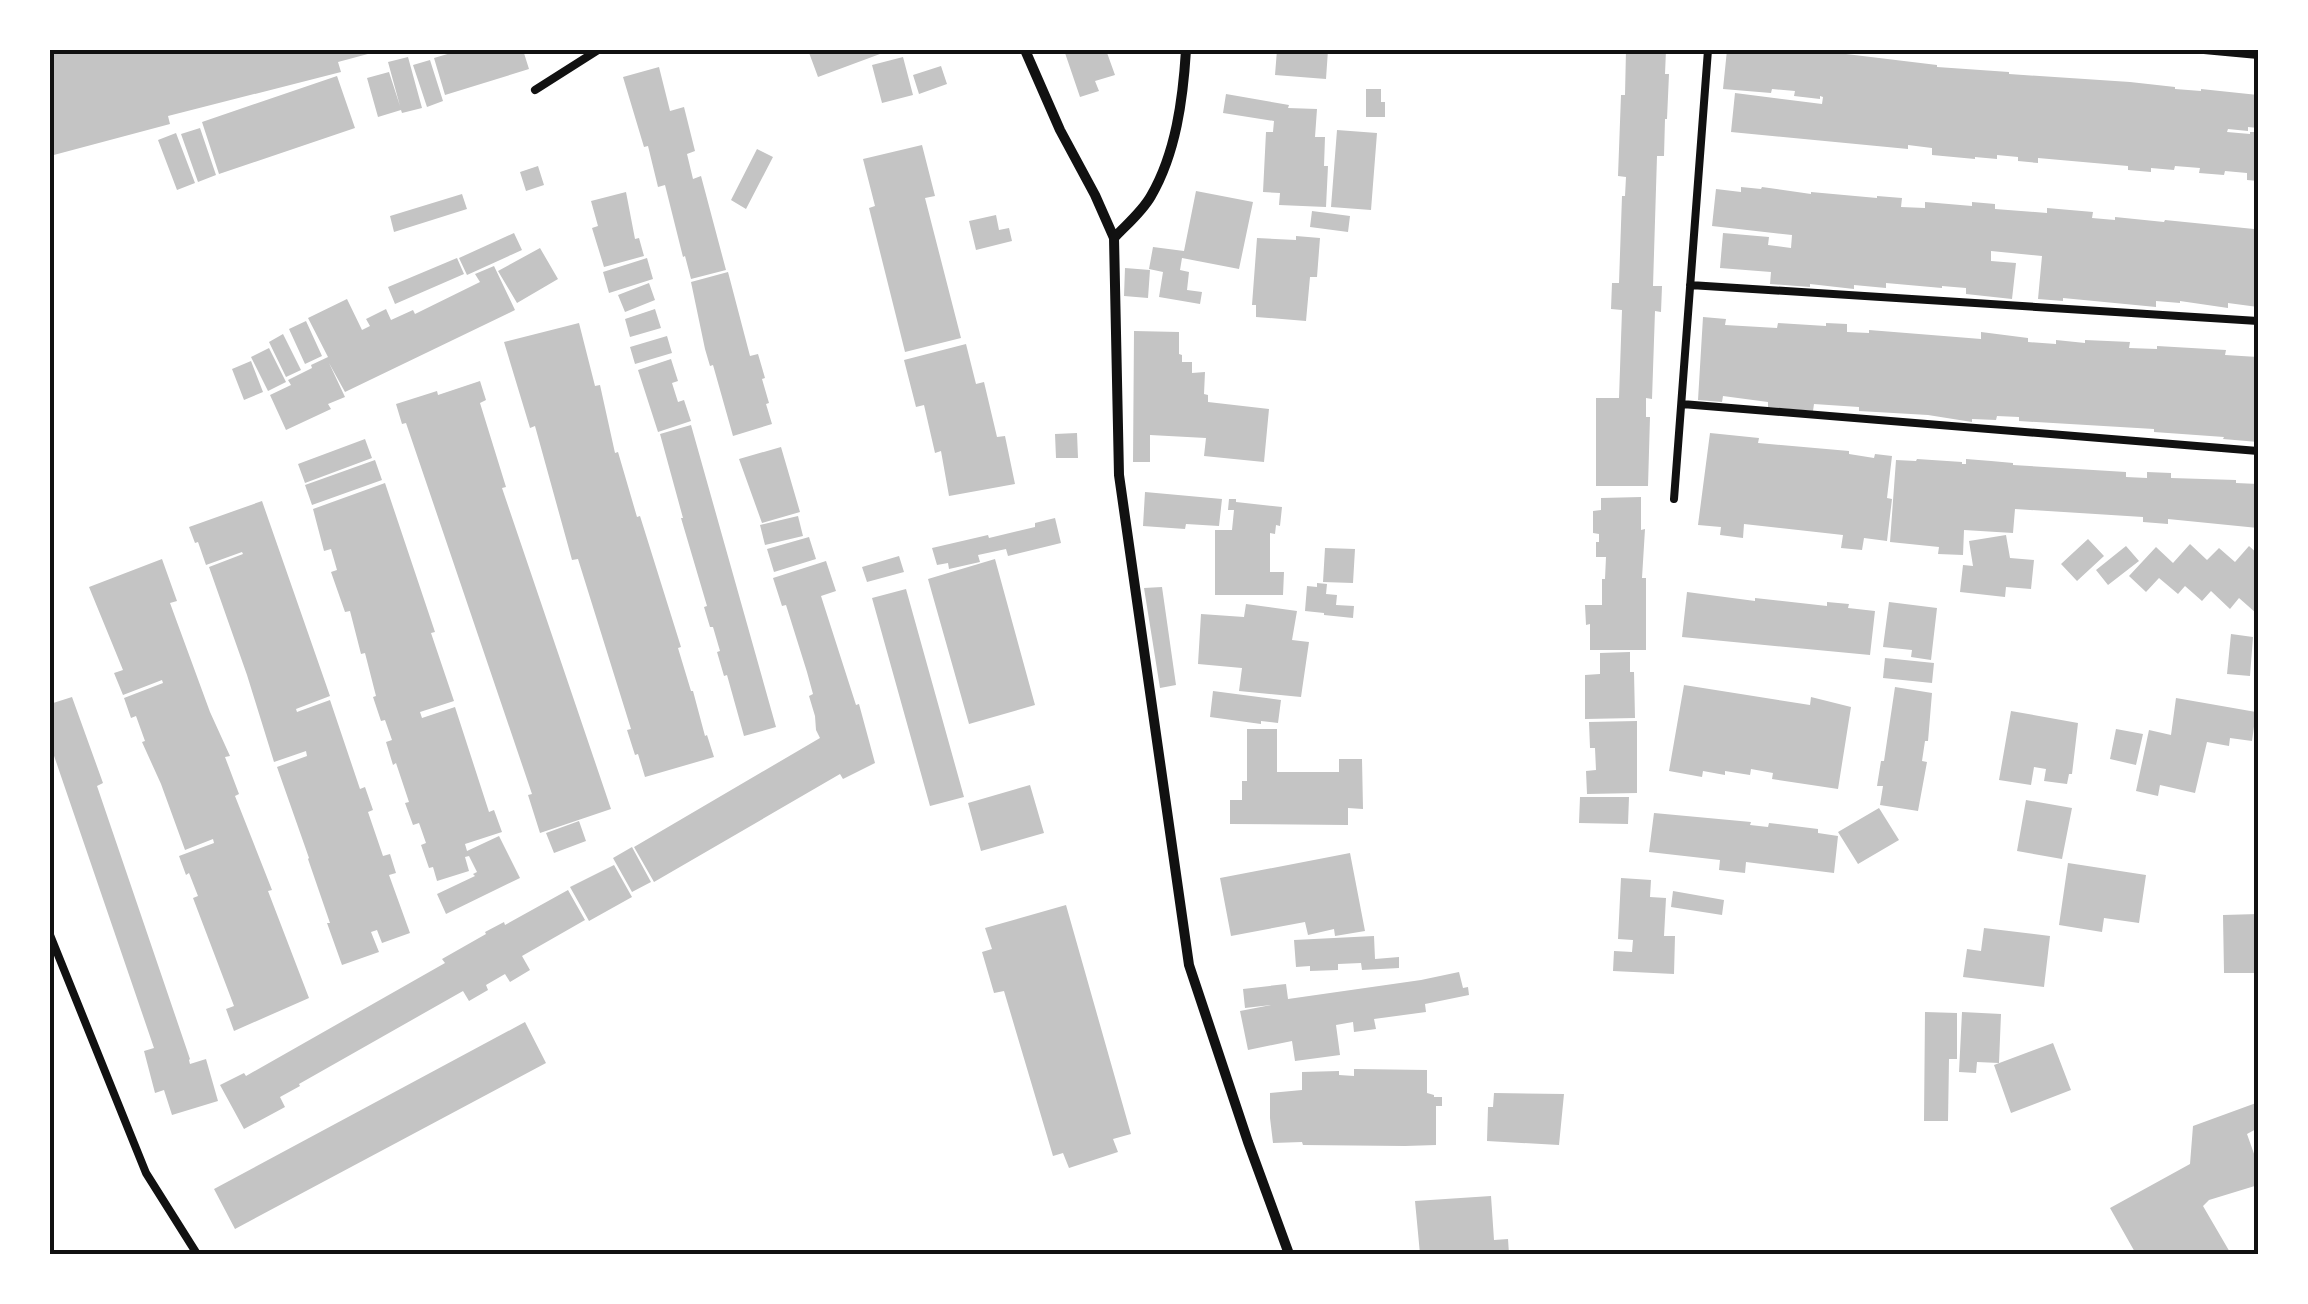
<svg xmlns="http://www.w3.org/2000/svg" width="2308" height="1304" font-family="'Sofia Sans Condensed',sans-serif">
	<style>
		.building { fill: #c4c4c4 }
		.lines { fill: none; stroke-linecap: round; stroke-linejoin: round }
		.service { stroke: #111; stroke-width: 8 }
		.minor { stroke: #111; stroke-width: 10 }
		.neatline { fill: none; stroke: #111; stroke-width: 4 }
	</style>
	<rect width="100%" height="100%" fill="#fff"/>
	<path class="building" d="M50 50H379V51L338 62 341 72 168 116 170 124 50 156Z
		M461 50H523L529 69 445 95 434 58Z
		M808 50H879L880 54 818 77Z
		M1064 50H1081L1082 52 1106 50 1115 75 1095 81 1099 91 1080 97Z
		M1277 50H1328L1326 79 1275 75Z
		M1626 50H1666L1665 74H1669L1667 119H1665L1664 156H1657L1653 286H1662L1661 312 1655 311 1652 399 1646 398V417H1650L1648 486H1596V398H1619L1622 310 1611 309 1612 283H1619L1622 196H1625L1626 177 1618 176 1621 95H1625Z
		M1727 50 1798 52V50H1813L1937 65V67L2009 72V74L2130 82 2175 87V89L2201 91V89L2258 95V128L2248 127V131L2228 129 2227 132 2250 134V132H2258V181L2247 180V173L2225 171 2224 175 2199 173 2200 168 2175 166 2174 170 2151 168V172L2128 170V166L2038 158V163L2018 161V157L1997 155V159L1975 157V159L1932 155V148L1908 145V149L1731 132 1735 93 1822 104 1823 97 1820 96V99L1794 96 1795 91 1772 89 1771 93 1723 89Z
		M408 57 422 108 402 113 401 110 378 117 367 78 389 72 400 106 388 62Z
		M903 57 913 95 882 103 872 65Z
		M430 60 443 101 427 107 413 65Z
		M941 66 947 84 919 94 913 75Z
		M659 67 670 111 684 107 695 151 687 154 693 179 701 176 726 270 691 279 685 256 683 257 665 185 658 187 648 146 644 147 623 77Z
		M337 76 355 128 219 174 202 122Z
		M1366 89H1381V102H1385V117H1366Z
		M1226 94 1289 105 1288 108 1317 109 1315 137H1325L1324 166H1328L1326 207 1279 205 1280 193 1263 192 1266 132H1273L1274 121 1223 113Z
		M200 128 216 175 198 182 181 134Z
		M1337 130 1377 133 1371 210 1331 207Z
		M176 133 195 183 177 190 158 140Z
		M922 145 935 196 925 198 961 338 905 352 869 208 875 206 863 159Z
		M757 149 773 157 746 209 731 200Z
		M538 166 544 185 526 191 520 172Z
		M1741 187 1761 189 1762 187 1811 194V192L1877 198V196L1902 198 1901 207 1925 208V202L1972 206V202L1995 204V209L2047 213V208L2093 212 2092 218 2115 220V217L2164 222 2165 220 2254 229V224L2258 225V307L2228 303V308L2180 301V303L2156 301V307L2063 298V301L2038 299 2042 256 1991 251V261L2016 263 2012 299 1966 294V288L1942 286V288L1886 283V288L1854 285V289L1810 284V287L1770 284 1771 272 1720 268 1723 233 1769 237 1768 245 1791 248 1792 235 1712 226 1716 189 1741 192Z
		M1196 191 1253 202 1239 269 1182 258 1180 270 1189 272 1187 290 1202 292 1200 304 1159 297 1163 272 1149 269 1153 247 1184 251Z
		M626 192 635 239 639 238 644 256 604 267 592 228 598 226 591 201Z
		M462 194 467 209 394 232 390 216Z
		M1312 211 1350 216 1348 232 1310 227Z
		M996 215 999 230 1009 228 1012 241 976 250 969 221Z
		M514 233 522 250 467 275 459 258Z
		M1296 236 1320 238 1317 277H1310L1306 321 1256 317V305H1252L1257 238 1296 240Z
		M540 248 558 279 517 303 498 271Z
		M457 258 464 274 395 304 388 287Z
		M647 258 653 279 609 293 603 272Z
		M494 266 515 310 345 392 329 363 345 397 328 404 331 409 286 430 270 395 291 385 288 380 312 368 311 365 328 357 308 318 347 299 362 330 370 326 366 319 386 309 391 320 413 310 415 314 480 282 475 274Z
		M1125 268 1150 270 1148 298 1124 296Z
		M728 272 750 356 758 354 765 378 762 379 769 403 766 404 772 424 733 436 713 365 710 366 705 349 691 282Z
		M649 283 655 300 625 312 618 295Z
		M655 309 661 328 630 337 625 319Z
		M1703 317 1726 319 1725 325 1777 328 1778 323 1826 326V323L1847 324V332L1869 333V330L1981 339V332L2028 338V342L2056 344V340L2085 343V340L2130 342 2129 348 2157 349V346L2226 350 2225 355 2258 357V442L2223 439 2224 437 2154 432V429L2019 421V417L1997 416 1996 420 1972 419V422L1928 415 1859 411V407L1814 404 1813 411 1768 407V402L1723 396 1722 402 1698 400Z
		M306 321 322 356 305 364 289 329Z
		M579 323 595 386 600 385 615 453 618 452 637 517 640 516 681 647 678 648 691 691H693L705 736 707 735 714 757 645 777 638 754 635 755 627 730 631 729 578 559 572 560 535 426 530 428 504 342Z
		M1134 331 1179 332V354L1182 355V362H1192V373L1205 372 1204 394 1208 395V402L1269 409 1264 462 1204 456 1206 438 1150 435V462H1133Z
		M283 334 301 370 286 377 269 342Z
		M667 336 672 353 635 364 630 347Z
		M966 344 976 384 984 382 997 437 1005 436 1015 484 949 496 941 451 935 453 924 405 916 407 904 360Z
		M269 348 286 382 268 391 251 357Z
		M671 359 678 381 672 383 678 402 684 400 691 421 658 432 638 370Z
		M251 361 263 392 244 400 232 369Z
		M480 381 486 400 480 403 506 487 502 488 611 809 540 833 528 795 532 794 406 423 402 424 396 404 437 391 438 395Z
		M691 425 776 727 744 736 727 675 724 676 717 652 720 651 713 627H710L704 607 707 606 681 518H683L660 434Z
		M1077 433 1078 458H1056L1055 434Z
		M1710 433 1759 438 1758 443 1849 451V454L1874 458 1875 454 1892 456 1887 498 1892 499 1887 541 1864 538 1862 550 1841 548 1843 535 1744 524 1743 538 1720 535 1721 527 1698 525Z
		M365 439 372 458 305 483 298 464Z
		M781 447 800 512 762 523 739 459Z
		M1917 459 1962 462V464H1966V459L1991 461 2013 463V465L2126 472V477L2147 478V472L2171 473V478L2236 480V483L2258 484V528L2168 519V524L2143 522V517L2015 509 2013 533 1964 530 1963 555 1938 554 1939 547 1890 542 1896 460 1916 461Z
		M375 460 382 480 312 505 305 485Z
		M385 483 435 632 431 633 454 701 420 712 422 718 455 707 489 812 494 810 502 832 465 844 467 851 499 836 520 878 446 914 437 894 475 876 473 874 477 872 469 856 465 857 469 871 437 881 433 867 429 868 421 845 426 843 419 823 413 825 405 803 409 802 396 763 393 765 386 742 392 740 385 720 381 721 373 697 376 696 365 653 361 654 350 611 345 612 331 572 337 570 331 549 324 551 313 509Z
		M1145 492 1222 499 1219 526 1186 524 1185 529 1143 526Z
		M1641 497V530L1645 529 1642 578H1646V650H1590V624L1586 625 1585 605H1602V579H1605L1606 557H1596V542H1599V534L1593 533V511L1601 510V498Z
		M1229 499H1236V502L1282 507 1280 526 1276 525 1275 534 1270 533V572H1284L1283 595H1215V530H1232L1234 510H1228Z
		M262 501 330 696 296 709 297 712 330 700 360 789 365 787 373 810 368 812 383 856 390 854 396 873 389 875 410 933 382 943 377 930 371 932 379 952 342 965 327 923H330L308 859 309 858 277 767 307 756 306 751 274 762 247 675 209 567 243 554 242 552 206 565 198 542 195 543 189 527Z
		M798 516 803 536 765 545 760 525Z
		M1055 518 1061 543 1008 556 1006 549 978 555 980 562 949 569 948 563 937 565 932 548 988 535 989 538 1035 527V523Z
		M2006 535 2010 558 2034 560 2031 589 2006 587 2005 597 1960 592 1963 565 1973 566 1969 541Z
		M809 537 816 559 774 572 767 549Z
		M2088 539 2104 556 2077 581 2061 564Z
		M2190 544 2207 560 2219 548 2235 562 2249 546 2258 554V610L2256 613 2239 598 2230 609 2211 591 2202 601 2185 586 2178 594 2159 578 2146 592 2129 576 2156 547 2173 563Z
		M2126 546 2139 561 2108 585 2096 570Z
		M1325 548 1355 549 1353 583 1323 582Z
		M899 556 904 572 867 582 862 567Z
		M162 559 177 601 170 603 210 712 230 756 225 757 239 794 235 796 272 890 268 891 309 998 234 1031 226 1009 234 1006 193 898 198 896 189 873 186 875 179 856 214 843 213 839 185 850 161 784 142 742 145 741 136 716 131 718 124 698 163 683 162 680 123 695 114 673 123 670 89 587Z
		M995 559 1035 705 969 724 928 579Z
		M826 561 836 591 821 596 856 705 859 704 875 763 843 779 840 774 654 882 634 847 820 738 816 730 815 716 809 696 813 694 807 672 786 605 782 606 773 578Z
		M1317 583 1327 584 1326 594 1337 595 1336 605 1354 606 1353 618 1324 615V613L1305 611 1307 586 1317 587Z
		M1162 587 1176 685 1160 688 1144 588Z
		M906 589 964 797 930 806 872 598Z
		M1687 592 1755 601V598L1827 606V602L1849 604 1848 608 1875 611 1870 655 1682 637Z
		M1889 602 1937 608 1931 660 1911 657 1912 650 1883 647Z
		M1246 604 1297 611 1292 640 1309 642 1301 697 1239 691 1242 668 1198 664 1201 614 1244 617Z
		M2231 634 2253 637 2250 676 2227 674Z
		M1630 652V672H1634L1635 718 1585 719V675L1600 674V653Z
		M1885 658 1934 663 1932 683 1883 678Z
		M1684 685 1810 705 1811 697 1851 707 1838 789 1772 779 1773 773 1751 769 1750 775 1725 771V775L1703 771 1702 777 1669 771Z
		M1895 687 1932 693 1928 741H1925L1922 761 1927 762 1918 811 1880 805 1883 786H1877L1881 761H1884Z
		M1213 691 1281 700 1278 723 1261 721V724L1210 717Z
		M72 697 103 783 97 786 190 1059 189 1060 190 1064 206 1059 218 1101 172 1115 164 1090 155 1093 144 1051 154 1048 50 744V704Z
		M2176 698 2256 712 2252 741 2230 738 2229 746 2207 742 2195 793 2160 785 2158 796 2136 791 2149 730 2171 735Z
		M2011 711 2078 723 2072 774H2069L2067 784 2044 781 2046 769 2034 767 2031 785 1999 780Z
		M1637 721V793L1587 794 1586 771 1596 770 1595 748H1590L1589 722Z
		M1247 729H1277V772H1339V759H1362L1363 809 1348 808V825L1230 824V800H1242V781H1247Z
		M2116 729 2143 734 2136 765 2110 759Z
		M1030 785 1044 833 981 851 968 803Z
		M1580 797H1629L1628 824 1579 823Z
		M2026 800 2072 808 2062 859 2017 851Z
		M1879 808 1899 840 1858 864 1838 832Z
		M1654 813 1751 822 1750 825 1768 827 1769 823 1818 829V833L1838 836 1834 873 1746 862 1745 873 1719 870 1720 860 1649 852Z
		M579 821 586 841 554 853 546 833Z
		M632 847 651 882 632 892 613 858Z
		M1350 853 1365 931 1335 936 1334 929 1308 935 1305 922 1231 936 1220 878Z
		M2068 863 2146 875 2139 923 2104 918 2102 932 2059 925Z
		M614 865 632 897 589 921 570 887Z
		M1621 878 1651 880 1650 897 1666 898 1664 936H1675L1674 974 1613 971 1614 951 1632 952 1633 940 1618 939Z
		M568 890 585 920 522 956 530 970 510 982 505 974 486 985 488 990 469 1001 463 991 299 1084 300 1086 280 1097 285 1107 244 1129 220 1085 244 1073 246 1076 445 963 442 959 486 934 485 932 504 922 505 925Z
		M1673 891 1724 900 1722 915 1671 907Z
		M1066 905 1131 1134 1113 1139 1118 1152 1069 1168 1063 1153 1053 1156 1004 991 994 993 982 952 992 949 985 928Z
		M2258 914V973H2224L2223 915Z
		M1984 928 2050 936 2044 987 1963 977 1967 949 1981 951Z
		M1374 936 1375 959 1399 957V968L1362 970 1361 963 1338 964V970L1310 971V966L1296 967 1294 940Z
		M1459 972 1463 988 1468 987 1469 995 1425 1004 1426 1012 1374 1019 1376 1029 1354 1032 1353 1022 1336 1025 1340 1055 1295 1061 1292 1041 1248 1050 1240 1011 1271 1005 1245 1008 1243 989 1286 984 1288 999 1421 980Z
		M1925 1012 1957 1013V1059H1949L1948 1121H1924Z
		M1962 1012 2001 1014 1999 1063 1977 1062 1976 1073 1959 1072Z
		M525 1022 546 1063 235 1229 214 1189Z
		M2053 1043 2071 1090 2011 1113 1994 1065Z
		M1354 1069 1427 1070V1093L1434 1095V1097H1442V1106H1436V1145L1405 1146 1303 1145 1302 1142 1273 1143 1270 1118V1093L1302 1090V1072L1339 1071V1075L1354 1076Z
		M1494 1093 1564 1094 1559 1145 1487 1141 1488 1107H1493Z
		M2256 1103 2258 1128 2247 1134 2258 1165V1185L2209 1200 2203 1206 2231 1254H2136L2110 1208 2190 1164 2193 1126Z
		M1491 1196 1494 1240 1508 1239 1509 1254H1420L1415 1201Z"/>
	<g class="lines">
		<path class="service" d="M2204 50 2258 55
			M535 90 598 50
			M1690 285 2258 321
			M1682 404 2258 451
			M1674 499 1708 50
			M50 935 146 1173 197 1254"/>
		<path class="minor" d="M1025 50 1060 130 1095 195 1114 238 1119 475 1189 965 1248 1142 1289 1254
			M1114 238C1126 225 1142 212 1151 196 1176 153 1183 99 1186 50"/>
	</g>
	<rect width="2308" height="1304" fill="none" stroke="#ffffff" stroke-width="105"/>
	<rect x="52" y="52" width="2204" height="1200" class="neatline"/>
</svg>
